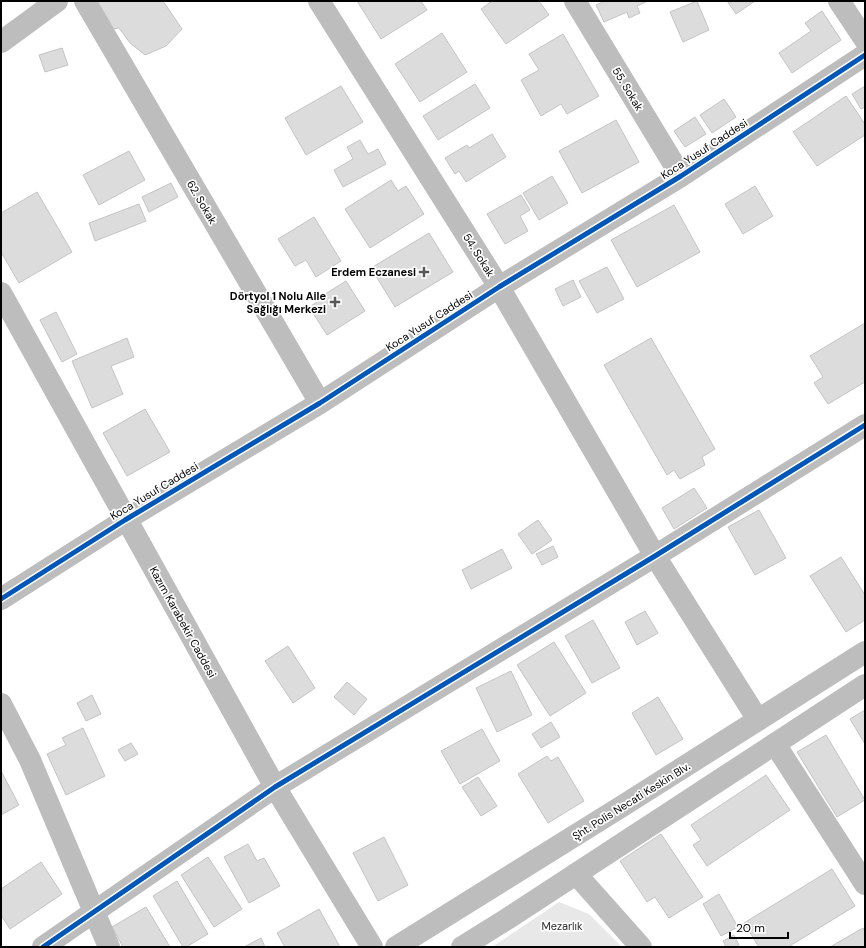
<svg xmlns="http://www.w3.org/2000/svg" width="866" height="948" font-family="'DM Sans',sans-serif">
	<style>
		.green { fill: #e8e8e8 }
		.building { fill: #dcdcdc; stroke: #c4c4c4 }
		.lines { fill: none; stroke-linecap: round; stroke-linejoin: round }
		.minor { stroke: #bdbdbd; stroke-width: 22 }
		.tertiary { stroke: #bdbdbd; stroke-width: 22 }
		.cycleway-casing { stroke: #fff; stroke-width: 8 }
		.cycleway { stroke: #0057b8; stroke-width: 5 }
		.poi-dot { fill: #595959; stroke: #fff; stroke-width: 1.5 }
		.labels { text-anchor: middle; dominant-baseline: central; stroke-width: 3.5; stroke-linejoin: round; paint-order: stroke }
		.street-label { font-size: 11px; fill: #000; stroke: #fff }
		.poi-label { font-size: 11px; font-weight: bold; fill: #000; stroke: #fff; text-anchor: end }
		.park-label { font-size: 11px; fill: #2d2d2d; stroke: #fff }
	</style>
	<rect width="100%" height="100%" fill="#fff"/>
	<path class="green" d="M559 902 589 914 622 947H492Z"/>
	<path class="building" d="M97 1H163L182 29 166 46 145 55 130 43 119 28 106 30Z
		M357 1H421L427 10 381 39Z
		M492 1H539L549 15 506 44 481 9Z
		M605 1H648L637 6 640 13 629 18 627 12 604 22 596 5Z
		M697 1 709 30 683 42 670 12Z
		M727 1H755L736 14Z
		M822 11 841 40 792 73 779 53 811 31 805 23Z
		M442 33 467 72 420 102 395 64Z
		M563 34 599 96 567 114 561 104 541 116 521 80 539 70 529 54Z
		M62 48 68 65 45 72 39 55Z
		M475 84 490 108 438 140 423 116Z
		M341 86 363 122 306 155 285 118Z
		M865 86V107L861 109 852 94Z
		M846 96 865 124V135L817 166 793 132Z
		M724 99 736 117 712 133 700 115Z
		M695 117 706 134 685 147 674 131Z
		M616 120 639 162 582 193 559 151Z
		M492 134 506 157 466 182 459 171 455 174 445 158 467 145 469 148Z
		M360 140 368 154 378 149 386 164 343 187 334 170 353 159 347 147Z
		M129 151 145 180 99 205 83 175Z
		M552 176 568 203 539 220 523 193Z
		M391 180 398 191 406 186 424 214 370 248 345 209Z
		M171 183 178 197 149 212 142 197Z
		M755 186 773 216 743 234 725 204Z
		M37 192 72 252 19 283 1 252V213Z
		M521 195 530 210 520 216 528 231 505 244 487 214Z
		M139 204 146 221 95 241 89 223Z
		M674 205 700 252 637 287 611 240Z
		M314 217 341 261 316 277 306 260 295 266 278 239Z
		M429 233 453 272 395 307 371 268Z
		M607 267 624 299 597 313 579 281Z
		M573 280 581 297 563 306 555 289Z
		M346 281 365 311 327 335 309 307 324 298 322 296Z
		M56 312 77 354 62 362 40 320Z
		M865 323V382L828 404 814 383 823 377 810 356Z
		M127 338 134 357 111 366 123 394 92 408 72 361Z
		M651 338 715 449 702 457 705 465 680 479 674 470 667 475 604 365Z
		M145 409 170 452 127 476 103 433Z
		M694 488 707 508 674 529 662 508Z
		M759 510 786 558 755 575 728 527Z
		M538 520 552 540 532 554 518 534Z
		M553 546 558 557 542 565 536 554Z
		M502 549 512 568 471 589 462 570Z
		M841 557 865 595V620L846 632 810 576Z
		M645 611 658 633 637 645 625 622Z
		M593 620 620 668 592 683 565 636Z
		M554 642 586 693 550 716 517 665Z
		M288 646 315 688 293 703 265 661Z
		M511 671 532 715 497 732 476 688Z
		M347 682 367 699 354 715 334 697Z
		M92 695 101 714 86 721 77 703Z
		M658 697 683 739 656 755 632 713Z
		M865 710V744L850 719Z
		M551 722 560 737 541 748 532 734Z
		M83 728 105 776 66 795 47 754 66 745 62 738Z
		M482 729 500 761 460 784 441 751Z
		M826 735 865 800 837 817 797 752Z
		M131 743 138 754 125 761 118 750Z
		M547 756 551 761 558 757 584 801 548 823 518 774Z
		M1 771 19 805 1 815Z
		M766 775 790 810 707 866 693 845 701 840 691 825Z
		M478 777 497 806 481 816 462 787Z
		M661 834 703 897 669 918 655 897 647 902 620 861Z
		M384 837 408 885 378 901 353 853Z
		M248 844 257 861 264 858 280 886 249 903 224 857Z
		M208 857 242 909 214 927 181 875Z
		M41 862 62 894 10 929 1 915V889Z
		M832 869 855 906 788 947H759L744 923Z
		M177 881 208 934 186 947H183L153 896Z
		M719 894 738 927 721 936 703 904Z
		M146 907 170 947H123L112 927Z
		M319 909 340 947H285L277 933Z
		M863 928 865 932V947H830Z
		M734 935 739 945 735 947H726L723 941Z
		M261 938 265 947H244Z"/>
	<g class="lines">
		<path class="minor" d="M85 1 320 403
			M319 1 499 287 655 556 758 720
			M575 1 681 176
			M839 1 865 40
			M1 42 57 1
			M1 293 275 787 372 947
			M1 599 125 520 320 403 499 287 681 176 865 55
			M1 704 30 760 109 947
			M775 744 865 884
			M576 874 641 947
			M43 947 275 787 655 556 865 425"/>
		<path class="tertiary" d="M396 947 624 805 865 652
			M462 947 507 919 865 685"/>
		<defs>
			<path id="cycleway" d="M1 599 125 520 320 403 499 287 681 176 865 55
				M43 947 275 787 655 556 865 425"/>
		</defs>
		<use href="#cycleway" class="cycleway-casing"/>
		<use href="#cycleway" class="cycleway"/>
	</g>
	<g class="poi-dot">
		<path d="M422 266h4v4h4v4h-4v4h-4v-4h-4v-4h4z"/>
		<path d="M333 296h4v4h4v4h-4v4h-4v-4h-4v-4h4z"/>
	</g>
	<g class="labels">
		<g class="street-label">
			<text transform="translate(628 89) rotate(59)">55. Sokak</text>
			<text transform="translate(704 149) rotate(-33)">Koca Yusuf Caddesi</text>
			<text transform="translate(202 202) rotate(60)">62. Sokak</text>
			<text transform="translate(479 255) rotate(58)">54. Sokak</text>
			<text transform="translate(429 321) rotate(-33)">Koca Yusuf Caddesi</text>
			<text transform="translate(154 491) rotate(-31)">Koca Yusuf Caddesi</text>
			<text transform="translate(183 622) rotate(61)">Kazım Karabekir Caddesi</text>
			<text transform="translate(631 801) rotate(-32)">Şht. Polis Necati Keskin Blv.</text>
		</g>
		<g class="poi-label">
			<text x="416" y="272">Erdem Eczanesi</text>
			<text x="326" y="296">Dörtyol 1 Nolu Aile<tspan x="326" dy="13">Sağlığı Merkezi</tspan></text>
		</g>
		<g class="park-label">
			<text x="562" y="926">Mezarlık</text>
		</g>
	</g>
	<rect width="866" height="948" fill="none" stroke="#000000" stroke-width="4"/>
	<path d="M730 932v6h58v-6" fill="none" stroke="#000000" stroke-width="2"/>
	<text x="736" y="932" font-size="12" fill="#000000" stroke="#ffffff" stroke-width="3" paint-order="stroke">20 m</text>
</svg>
